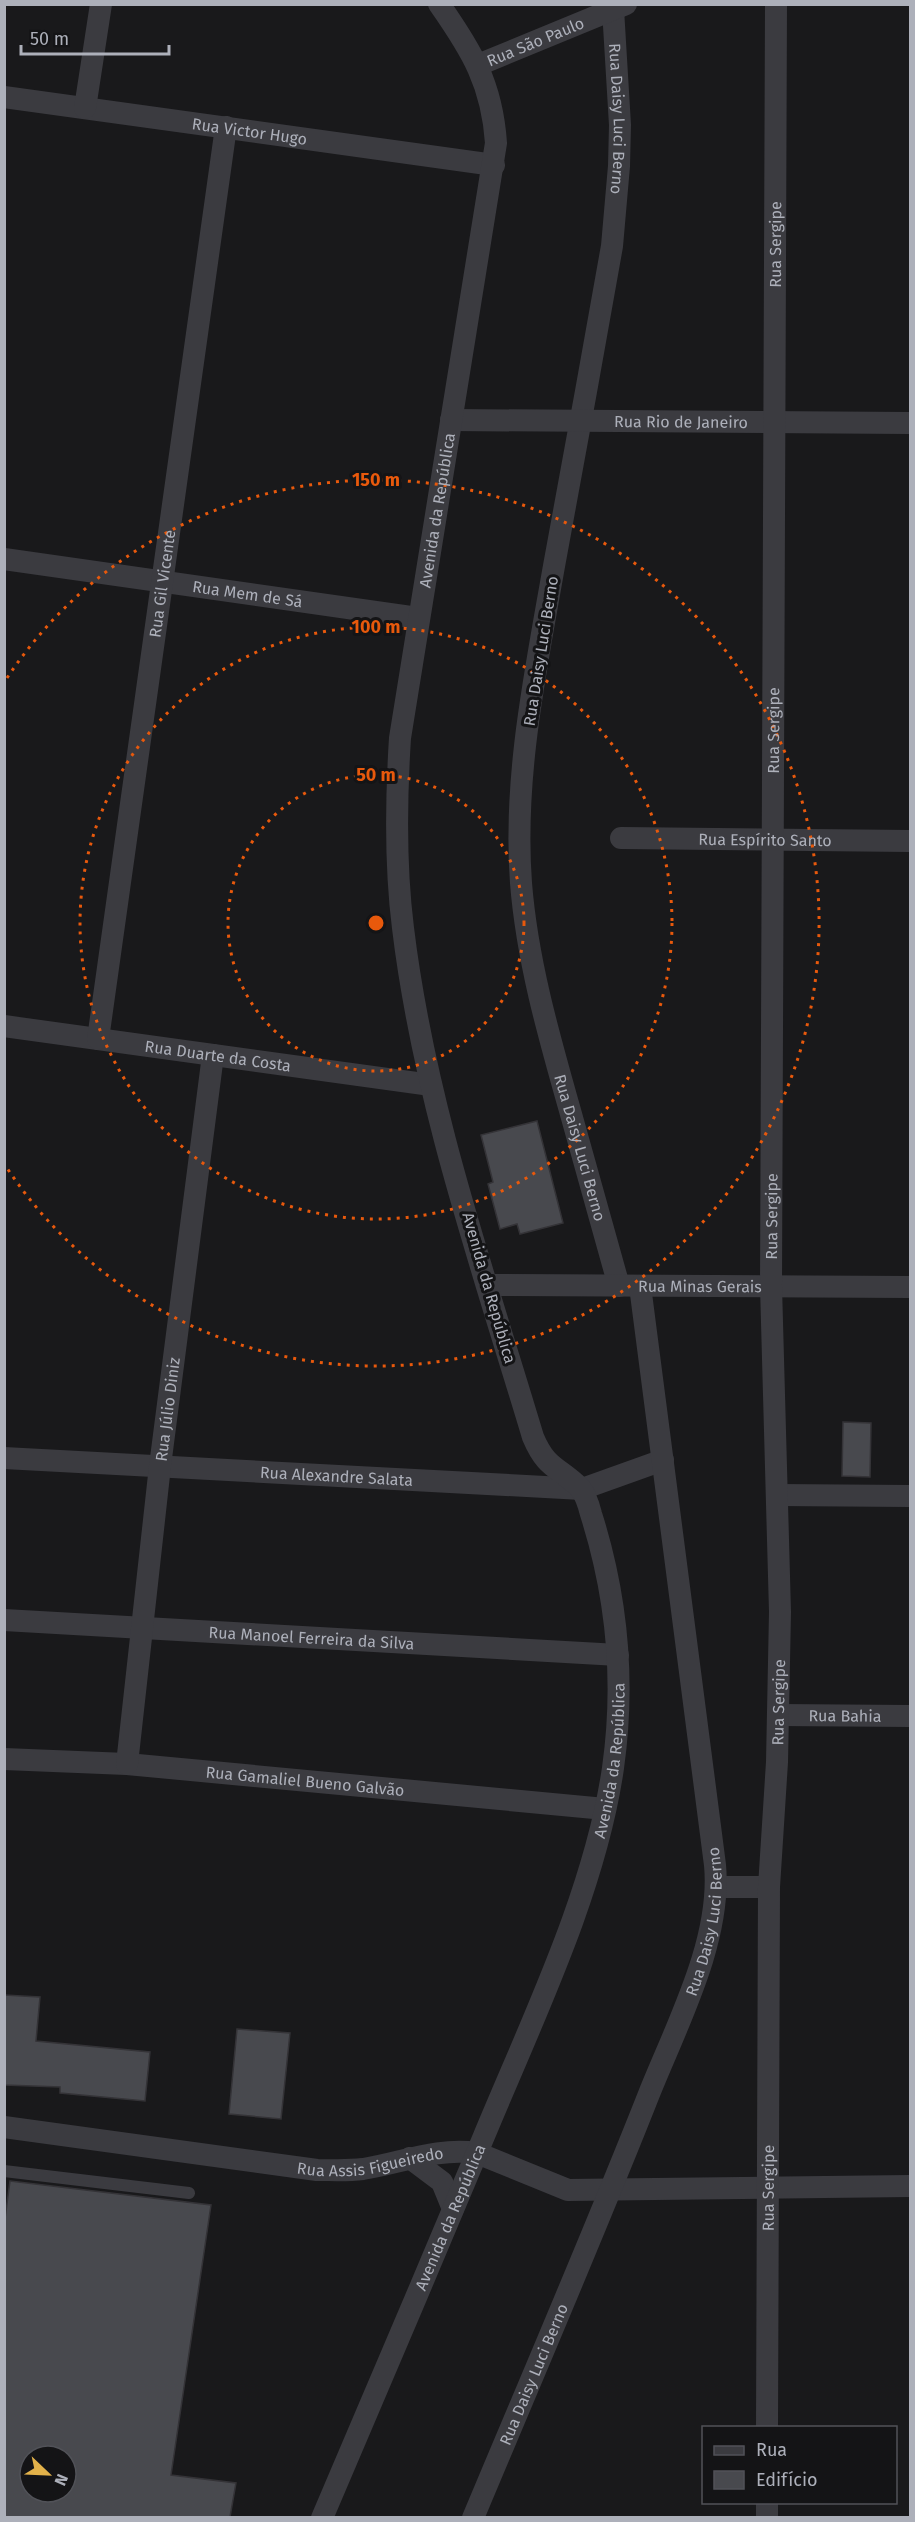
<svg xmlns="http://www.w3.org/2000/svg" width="915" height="2522" font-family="'Fira Sans',sans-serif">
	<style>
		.building { fill: #48494e; stroke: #343337; stroke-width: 1.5; fill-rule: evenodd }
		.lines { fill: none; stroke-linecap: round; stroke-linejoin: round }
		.service { stroke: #3b3b40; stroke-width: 12 }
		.minor { stroke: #3b3b40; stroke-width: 22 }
		.ring { fill: none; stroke: #e8590c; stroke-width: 3; stroke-dasharray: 3 6 }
		.labels { text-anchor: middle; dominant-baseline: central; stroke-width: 6; stroke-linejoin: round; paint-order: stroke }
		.street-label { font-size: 16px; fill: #adb0ba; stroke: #141416 }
		.centre { fill: #e8590c; stroke: #141416; stroke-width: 3 }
		.ring-label { font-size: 18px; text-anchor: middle; font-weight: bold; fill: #e8590c; stroke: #141416; stroke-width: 6; stroke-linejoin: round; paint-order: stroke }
	</style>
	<rect width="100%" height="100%" fill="#19191b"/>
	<path class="building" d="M537 1121 563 1223 520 1234 517 1224 500 1229 488 1184 493 1182 481 1135Z
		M843 1422 871 1423 870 1477 842 1476Z
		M4 1995 40 1997 36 2041 150 2052 145 2101 60 2093V2087L4 2085Z
		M237 2029 290 2033 281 2119 229 2114Z
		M10 2181 211 2205 171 2475 236 2483 230 2517H4V2226ZM30 2456H66V2492H30Z"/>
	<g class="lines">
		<path class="service" d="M4 2171 189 2193"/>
		<g class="minor">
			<path id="s1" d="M613 9 620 125 619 166 612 246C593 353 574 459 554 566 536 669 513 777 521 883 527 959 548 1033 569 1107 586 1166 602 1226 619 1286"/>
			<path id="s2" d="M478 65 626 4"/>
			<path id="s3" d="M4 97 494 165"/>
			<path d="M85 108 101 4"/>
			<path id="s4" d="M451 420 910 423"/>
			<path id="s5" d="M4 559 418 618"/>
			<path id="s6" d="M621 838 910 841"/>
			<path id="s7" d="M4 1026 431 1085"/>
			<path id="s8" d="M98 1039 226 127"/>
			<path id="s9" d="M488 1285 910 1287"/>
			<path id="s10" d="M4 1458 582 1489 663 1460"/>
			<path d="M777 1495 910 1496"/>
			<path id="s11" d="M4 1620 618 1655"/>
			<path id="s12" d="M779 1715 910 1716"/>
			<path id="s13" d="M4 1759 127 1764 605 1809"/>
			<path id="s14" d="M127 1764 160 1466 213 1055"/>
			<path d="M717 1887H769"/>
			<path id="s15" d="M4 2127 317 2170C332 2170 347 2171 363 2169 401 2163 438 2147 477 2153L568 2190 910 2186"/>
			<path d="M410 2158 442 2182 453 2209"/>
			<path id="s16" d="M767 2428 769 1887 777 1762 780 1612 771 1286 776 4"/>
			<path id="s17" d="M322 2518C376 2390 431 2264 484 2136 532 2020 595 1892 613 1768 625 1683 617 1596 591 1514 589 1506 585 1494 580 1488 558 1466 547 1470 533 1437 483 1270 424 1102 403 928 395 865 396 801 400 738L496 143C492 84 472 51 439 4"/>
			<path id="s18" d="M473 2518C532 2377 593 2236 649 2094 677 2024 722 1940 715 1865L640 1286"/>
			<path d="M767 2518V2502"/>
		</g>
	</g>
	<g class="ring">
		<circle cx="376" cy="923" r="148"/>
		<circle cx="376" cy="923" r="296"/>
		<path d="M7 678A443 443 0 1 1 7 1168"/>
	</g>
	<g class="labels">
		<g class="street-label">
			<text stroke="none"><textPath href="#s2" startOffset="62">Rua São Paulo</textPath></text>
			<text stroke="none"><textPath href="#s1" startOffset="110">Rua Daisy Luci Berno</textPath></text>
			<text stroke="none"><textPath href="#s3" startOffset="248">Rua Victor Hugo</textPath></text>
			<text stroke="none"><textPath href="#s16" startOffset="2184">Rua Sergipe</textPath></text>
			<text stroke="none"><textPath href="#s4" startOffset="230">Rua Rio de Janeiro</textPath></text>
			<text stroke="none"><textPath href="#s17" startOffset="2109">Avenida da República</textPath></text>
			<text stroke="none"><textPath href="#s8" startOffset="460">Rua Gil Vicente</textPath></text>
			<text stroke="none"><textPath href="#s5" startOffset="246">Rua Mem de Sá</textPath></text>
			<text transform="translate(541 651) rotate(-81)">Rua Daisy Luci Berno</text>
			<text stroke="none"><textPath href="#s16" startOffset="1698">Rua Sergipe</textPath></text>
			<text stroke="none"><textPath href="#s6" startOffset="144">Rua Espírito Santo</textPath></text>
			<text stroke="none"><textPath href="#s7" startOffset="216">Rua Duarte da Costa</textPath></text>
			<text stroke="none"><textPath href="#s1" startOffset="1154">Rua Daisy Luci Berno</textPath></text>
			<text stroke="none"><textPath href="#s16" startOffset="1212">Rua Sergipe</textPath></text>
			<text stroke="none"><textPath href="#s9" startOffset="212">Rua Minas Gerais</textPath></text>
			<text transform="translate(489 1288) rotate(74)">Avenida da República</text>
			<text stroke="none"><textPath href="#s14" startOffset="357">Rua Júlio Diniz</textPath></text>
			<text stroke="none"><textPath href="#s10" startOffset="333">Rua Alexandre Salata</textPath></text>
			<text stroke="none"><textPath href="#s11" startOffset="308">Rua Manoel Ferreira da Silva</textPath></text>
			<text stroke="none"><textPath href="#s16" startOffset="726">Rua Sergipe</textPath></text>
			<text stroke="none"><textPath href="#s12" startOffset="66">Rua Bahia</textPath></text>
			<text stroke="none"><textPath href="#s17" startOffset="813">Avenida da República</textPath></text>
			<text stroke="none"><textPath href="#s13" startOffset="302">Rua Gamaliel Bueno Galvão</textPath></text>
			<text stroke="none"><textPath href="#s18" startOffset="642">Rua Daisy Luci Berno</textPath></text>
			<text stroke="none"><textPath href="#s15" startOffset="370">Rua Assis Figueiredo</textPath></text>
			<text stroke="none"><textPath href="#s16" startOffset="240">Rua Sergipe</textPath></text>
			<text stroke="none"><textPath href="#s17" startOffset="327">Avenida da República</textPath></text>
			<text stroke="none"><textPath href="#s18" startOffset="156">Rua Daisy Luci Berno</textPath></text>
		</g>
	</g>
	<circle cx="376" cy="923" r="9" class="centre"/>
	<g class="ring-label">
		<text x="376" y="486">150 m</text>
		<text x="376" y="633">100 m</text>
		<text x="376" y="781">50 m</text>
	</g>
	<rect width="915" height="2522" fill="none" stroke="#adb0ba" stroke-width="12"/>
	<rect x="702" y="2426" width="195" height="78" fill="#141416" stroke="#515258" stroke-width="1.5"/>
	<rect x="714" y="2446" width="30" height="9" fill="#3b3b40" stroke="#515258" stroke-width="1.5"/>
	<text x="756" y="2456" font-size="18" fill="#adb0ba">Rua</text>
	<rect x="714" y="2471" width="30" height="18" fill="#48494e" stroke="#515258" stroke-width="1.5"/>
	<text x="756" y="2486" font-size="18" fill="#adb0ba">Edifício</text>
	<g transform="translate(48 2474) rotate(113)"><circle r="28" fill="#141416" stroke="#515258" stroke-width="1.5"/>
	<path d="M0-4.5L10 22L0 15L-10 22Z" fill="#e3b24a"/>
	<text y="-9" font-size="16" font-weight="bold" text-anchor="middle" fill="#adb0ba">N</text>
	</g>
	<path d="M21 45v9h148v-9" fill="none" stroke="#adb0ba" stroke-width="3"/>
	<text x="30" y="45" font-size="18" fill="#adb0ba" stroke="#141416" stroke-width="4.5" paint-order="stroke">50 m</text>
</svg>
